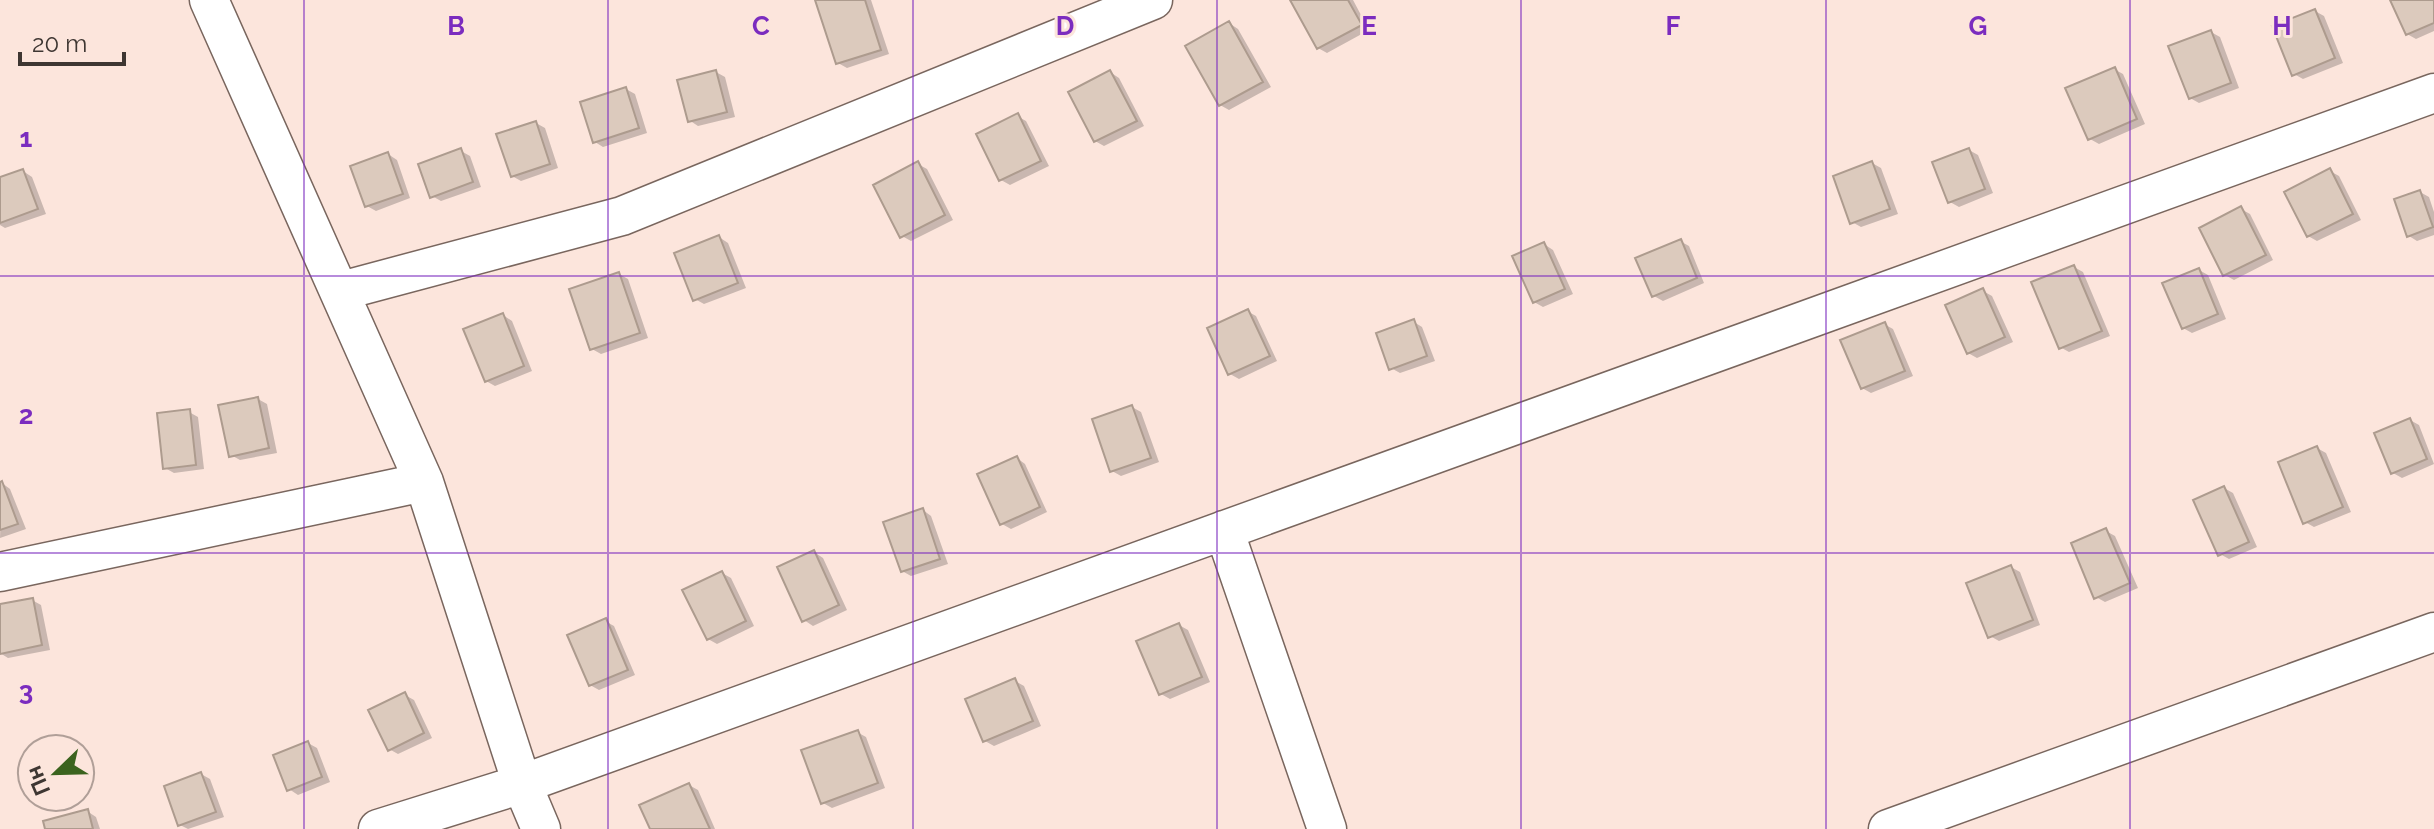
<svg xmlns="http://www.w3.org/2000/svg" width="2434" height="829" font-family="Raleway,sans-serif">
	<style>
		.shadow { fill: #0003 }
		.building { fill: #dccabd; stroke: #ad9b8e; stroke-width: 2 }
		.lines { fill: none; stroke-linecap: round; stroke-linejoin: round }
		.minor-casing { stroke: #79665e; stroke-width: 41 }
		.minor { stroke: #fff; stroke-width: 38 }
		.grid { fill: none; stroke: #7b2cbf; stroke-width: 2; stroke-opacity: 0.55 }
		.grid-label { font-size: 26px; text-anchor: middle; font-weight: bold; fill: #7b2cbf; stroke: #fce5dc; stroke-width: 6; stroke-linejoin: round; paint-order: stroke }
	</style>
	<rect width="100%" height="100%" fill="#fce5dc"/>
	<path class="shadow" d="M818 0H871L889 54 847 68 838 63Z
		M1292 0H1353L1369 30 1327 53 1318 48Z
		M2392 0H2434V31L2416 39 2407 34Z
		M2315 11 2324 16 2343 63 2303 79 2294 74Z
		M1229 23 1238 29 1271 87 1229 110 1220 105Z
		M2211 32 2220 37 2239 88 2199 103 2190 98Z
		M2114 69 2123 74 2145 124 2099 144 2090 139Z
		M716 72 725 77 735 117 698 126 689 120Z
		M1110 72 1119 78 1144 126 1104 146 1095 141Z
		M626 89 635 94 647 133 603 147 595 142Z
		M1017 116 1026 121 1049 166 1010 185 1001 180Z
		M536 123 545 128 558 168 521 181 512 176Z
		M1969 150 1978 155 1993 193 1959 207 1950 202Z
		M461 151 470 156 481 187 441 201 432 196Z
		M388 154 397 160 410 198 376 211 367 206Z
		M1872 163 1881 168 1898 214 1861 227 1852 222Z
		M918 164 927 169 953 220 911 241 902 236Z
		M23 171 32 177 46 214 5 228 0 225V179Z
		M2330 171 2339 176 2361 220 2317 241 2308 236Z
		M2420 192 2429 197 2434 212V235L2417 241 2409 236Z
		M2241 209 2250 214 2273 260 2234 280 2225 275Z
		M719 237 728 243 746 288 704 304 695 299Z
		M1680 241 1689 246 1704 283 1663 301 1654 296Z
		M1544 244 1553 250 1573 294 1543 307 1534 302Z
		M2074 267 2083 272 2110 336 2069 352 2060 347Z
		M2199 270 2208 275 2226 319 2192 333 2183 328Z
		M619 274 628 279 648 338 601 354 592 349Z
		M1983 291 1992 296 2013 342 1977 358 1968 353Z
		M1247 311 1256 316 1277 361 1239 379 1230 374Z
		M503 315 512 321 532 371 495 386 486 381Z
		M1414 322 1422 327 1435 361 1400 373 1391 368Z
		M1884 324 1893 329 1913 376 1871 393 1862 388Z
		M258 399 267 404 277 453 240 460 231 455Z
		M1132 407 1141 412 1159 462 1121 476 1112 471Z
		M189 412 198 417 204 469 174 473 165 468Z
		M2410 420 2419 425 2434 464 2402 478 2393 473Z
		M2317 448 2326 453 2351 512 2314 527 2305 522Z
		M1017 458 1025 464 1047 512 1011 529 1002 524Z
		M2 483 10 489 26 529 0 538Z
		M2224 488 2233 493 2257 547 2229 559 2220 554Z
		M923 510 931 516 948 564 911 576 902 571Z
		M2106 531 2115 536 2138 588 2105 602 2096 597Z
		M814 552 823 558 847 610 813 626 804 620Z
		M2011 567 2020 572 2040 625 1999 641 1990 636Z
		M722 573 731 578 754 626 717 644 708 639Z
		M32 600 41 605 50 650 8 658 0 653V606Z
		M605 621 614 626 635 675 599 690 590 685Z
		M1179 625 1188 630 1210 682 1170 699 1161 694Z
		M1015 681 1024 686 1041 726 994 746 985 741Z
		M405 695 414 700 432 738 398 754 389 749Z
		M857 732 866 737 885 788 832 808 823 803Z
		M308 743 317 748 330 782 298 795 289 789Z
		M201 774 210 779 224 817 188 829 180 825Z
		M689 785 698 790 715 829H652Z
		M87 811 96 817 100 829H47Z"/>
	<path class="building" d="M815 0H865L881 50 836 64Z
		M1290 0H1348L1362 25 1317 49Z
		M2390 0H2434V23L2406 35Z
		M2315 9 2335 58 2292 76 2272 26Z
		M1229 21 1263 82 1219 106 1185 46Z
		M2211 30 2231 83 2189 99 2168 46Z
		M2115 67 2137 119 2088 140 2065 88Z
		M716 70 727 112 688 122 677 80Z
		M1110 70 1137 121 1094 142 1068 92Z
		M626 87 639 128 593 143 580 102Z
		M1018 113 1041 161 999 181 976 134Z
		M536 121 550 164 511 177 496 134Z
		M461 148 473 182 430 198 418 164Z
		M1969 148 1985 189 1948 203 1932 162Z
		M388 152 403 194 365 207 350 166Z
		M918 161 945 215 900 238 873 185Z
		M1872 161 1890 209 1850 224 1833 176Z
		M2330 168 2353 214 2307 237 2284 192Z
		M23 169 38 209 0 223V177Z
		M2420 190 2433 227 2407 237 2394 199Z
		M2241 206 2266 255 2223 276 2199 228Z
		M719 235 738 283 693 301 674 253Z
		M1681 239 1697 278 1652 297 1635 258Z
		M1544 242 1565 289 1533 303 1512 256Z
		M2074 265 2102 331 2059 349 2031 282Z
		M2199 268 2218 314 2182 329 2162 283Z
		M619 272 640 333 590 350 569 289Z
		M1983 288 2005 337 1967 354 1945 305Z
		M1248 309 1270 356 1228 375 1207 328Z
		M503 313 524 366 485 382 463 329Z
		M1414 319 1427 356 1389 370 1376 333Z
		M1885 322 1905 371 1861 389 1840 340Z
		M258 397 269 448 229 457 218 405Z
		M1132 405 1151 458 1110 472 1092 419Z
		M190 409 196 465 163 469 157 413Z
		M2410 418 2427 459 2391 474 2374 433Z
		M2317 446 2343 507 2303 524 2278 462Z
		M1017 456 1040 507 1000 525 977 474Z
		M2 481 18 524 0 530V482Z
		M2224 486 2249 542 2218 556 2193 500Z
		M923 508 940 559 901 572 883 522Z
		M2106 528 2130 583 2094 599 2071 543Z
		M814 550 839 605 802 622 777 567Z
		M2011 565 2033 620 1988 638 1966 583Z
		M722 571 746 621 707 640 682 590Z
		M33 598 42 645 0 654V604Z
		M606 618 628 670 589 686 567 635Z
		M1179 623 1202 677 1159 695 1136 641Z
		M1015 678 1033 721 983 742 965 699Z
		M405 692 424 733 388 751 368 710Z
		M858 730 878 783 821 804 801 750Z
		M308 741 322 777 287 791 273 755Z
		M201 772 216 812 178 826 164 786Z
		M689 783 710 829H650L639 805Z
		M88 809 93 829H45L43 821Z"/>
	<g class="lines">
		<defs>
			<path id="minor" d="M209 0 424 482 522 784 541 829
				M341 291 622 216 1153 0
				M1224 530 1327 829
				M0 572 424 482
				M378 829 522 784 2434 93
				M1888 829 2434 632"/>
		</defs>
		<use href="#minor" class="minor-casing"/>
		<use href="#minor" class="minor"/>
	</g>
	<path class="grid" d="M304 0V829M608 0V829M913 0V829M1217 0V829M1521 0V829M1826 0V829M2130 0V829M0 276H2434M0 553H2434"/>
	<g class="grid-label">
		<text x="456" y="35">B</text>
		<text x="761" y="35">C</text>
		<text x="1065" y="35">D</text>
		<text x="1369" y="35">E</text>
		<text x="1673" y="35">F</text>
		<text x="1978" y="35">G</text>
		<text x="2282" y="35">H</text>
		<text x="26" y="147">1</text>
		<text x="26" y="424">2</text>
		<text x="26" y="700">3</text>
	</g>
	<g transform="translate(56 773) rotate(247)"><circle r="38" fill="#fce5dc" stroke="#b09f98" stroke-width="2"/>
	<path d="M0-6L14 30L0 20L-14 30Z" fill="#3b631e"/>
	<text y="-12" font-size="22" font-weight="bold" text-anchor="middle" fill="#3e3632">Пн</text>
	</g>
	<path d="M20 52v12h104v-12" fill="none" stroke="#3e3632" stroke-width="4"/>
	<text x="32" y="52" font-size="24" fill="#3e3632" stroke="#fce5dc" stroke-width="6" paint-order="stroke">20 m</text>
</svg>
